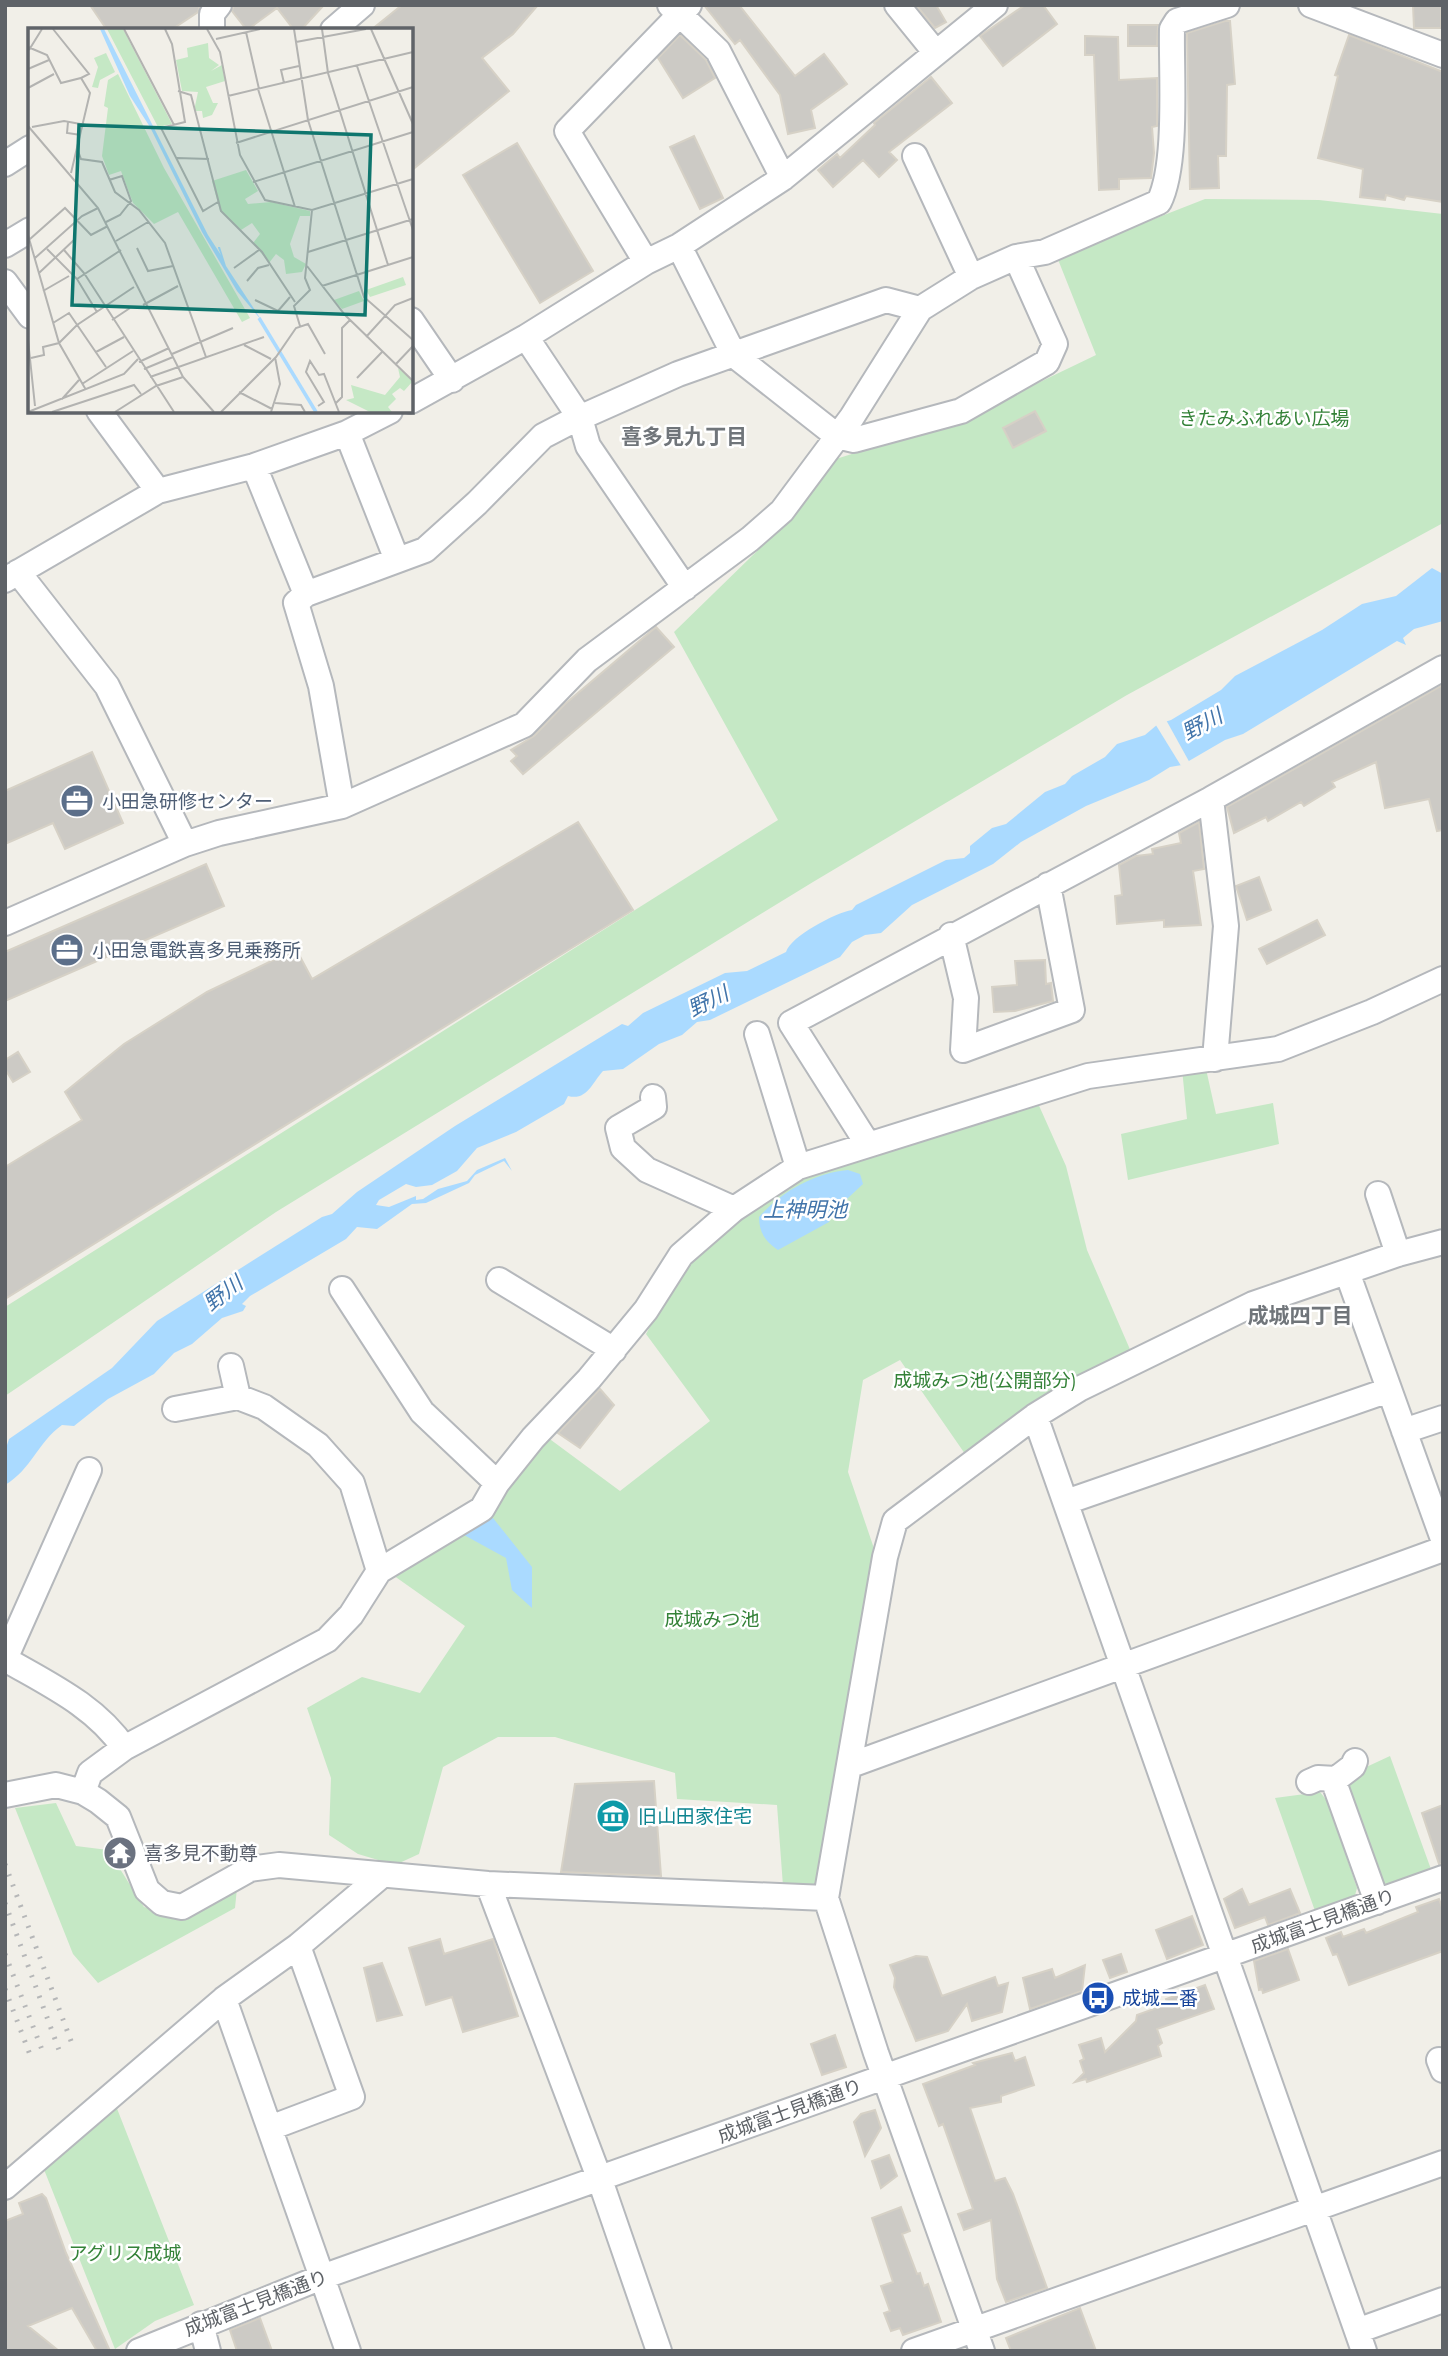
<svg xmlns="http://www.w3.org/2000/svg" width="1448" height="2356" font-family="Montserrat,'Noto Sans JP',sans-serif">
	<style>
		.green { fill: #c5e8c5 }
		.water { fill: #aadaff }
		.pier { fill: #f1efe8 }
		.building { fill: #cccac5; stroke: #d6d1c6; stroke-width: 2 }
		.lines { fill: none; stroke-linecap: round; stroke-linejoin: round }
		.minor-casing { stroke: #b5b8bc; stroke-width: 28 }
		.minor { stroke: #fff; stroke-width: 24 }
		.rail { stroke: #b6b7b8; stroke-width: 5; stroke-dasharray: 2 9; stroke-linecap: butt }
		.labels { text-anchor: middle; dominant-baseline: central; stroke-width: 5; stroke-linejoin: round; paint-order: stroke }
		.park-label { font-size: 19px; fill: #348238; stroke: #fff }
		.service-label { font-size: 19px; fill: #4e5e75; stroke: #fff; text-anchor: start }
		.culture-label { font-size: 19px; fill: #0d838f; stroke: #fff; text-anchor: start }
		.worship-label { font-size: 19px; fill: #5b616d; stroke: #fff; text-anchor: start }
		.street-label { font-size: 19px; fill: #5f6368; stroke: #fff }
		.transit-label { font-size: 19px; fill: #164399; stroke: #fff; text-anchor: start }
		.neighbourhood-label { font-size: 21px; font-weight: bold; fill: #70757a; stroke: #fff }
		.water-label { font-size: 21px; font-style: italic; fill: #4174aa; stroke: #fff }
		.inset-river { fill: none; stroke: #aadaff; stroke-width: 3.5 }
		.inset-road { fill: none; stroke: #b3b3b1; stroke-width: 2 }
		.view { fill: #0f766e; fill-opacity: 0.15; stroke: #0f766e; stroke-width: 3.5 }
		.inset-edge { fill: none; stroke: #5f6368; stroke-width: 3.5 }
	</style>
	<rect width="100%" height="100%" fill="#f1efe8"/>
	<path class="green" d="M1205 199 1319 200 1443 214V523L1127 695 813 882 276 1212 5 1396V1307L778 820 674 632 788 521 836 459 965 418 1096 355 1057 257Z
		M1182 1069H1206L1216 1114 1273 1103 1279 1144 1128 1180 1121 1134 1187 1119Z
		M1032 1090 1066 1166 1087 1250 1135 1361 972 1464 900 1360 863 1380 848 1472 882 1572 820 1886H783L777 1805 677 1799 675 1773 555 1737H498L443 1767 419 1854 395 1865 358 1854 329 1835 331 1778 307 1708 362 1677 420 1693 465 1626 390 1573 547 1437 620 1491 710 1421 646 1334 694 1246 743 1198Z
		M1390 1756 1432 1872 1390 1886 1380 1881 1346 1786 1362 1769Z
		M1320 1792 1328 1802 1357 1888 1354 1899 1315 1911 1275 1798Z
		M56 1803 76 1846 108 1850 144 1907 175 1915 237 1888 235 1908 98 1983 73 1954 15 1808Z
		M116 2106 194 2305 155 2321 115 2349 43 2167Z"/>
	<path class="water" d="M1432 568 1443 574V621L1414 629 1403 638 1406 645 1397 641 1243 734 1225 740 1182 765 1170 767 1149 780 1086 806 1021 842 993 864 912 905 881 933 865 935 852 942 840 957 710 1020 697 1022 682 1035 659 1044 623 1069 603 1071C592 1083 587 1101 568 1096L564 1104 516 1132 477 1148 457 1171 432 1185 416 1187 406 1184 379 1200 376 1205 389 1207 416 1196V1200L423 1199 438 1189 467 1181 477 1170 505 1158 512 1171 504 1161 475 1175 469 1183 426 1203 412 1204 377 1229 357 1227 346 1239 250 1296 242 1304 246 1306 243 1311 222 1318 192 1344 174 1353 154 1374 108 1399 74 1426 62 1425C37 1443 32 1469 5 1485V1451L9 1439 112 1368 157 1321 322 1217 332 1214 357 1192 455 1126 622 1024 628 1026 643 1013 725 973 747 971 786 952C791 936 835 913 852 910L856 905 946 860 964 858 970 853V846L992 828 1006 824 1045 792 1065 784 1072 776 1105 757 1117 744 1145 735 1158 724 1171 720 1221 690 1235 676 1322 630 1362 604 1396 596Z
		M848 1170 860 1174 863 1184 834 1211 829 1222 778 1250C765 1241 759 1232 759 1217 781 1192 814 1173 848 1170Z
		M493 1518 532 1567V1608L512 1590 506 1558 464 1535Z"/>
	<path class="pier" d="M1165 718 1191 765 1183 769 1154 722Z"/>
	<path class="building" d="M90 5H200L198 12 171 30H107Z
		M234 5H324L301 30H294L277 8 247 30 232 11Z
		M402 5H538L513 34 482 58 509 91 411 171V30H371Z
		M704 5H739L795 76 824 54 847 84 811 110 815 128 788 134 780 95 740 40 735 44Z
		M916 5H936L946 22 935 28Z
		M1025 5H1043L1057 24 1003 66 980 36Z
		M1413 5H1441V28H1414Z
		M1225 21H1230L1235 84 1227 85 1226 156H1218L1219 188 1190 189 1187 33Z
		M1128 25H1158L1157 46H1128Z
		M680 35 706 60 715 78 683 98 658 58Z
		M1349 35 1443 72V202L1406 196 1404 200 1386 195 1385 200 1360 197 1363 169 1318 158 1338 76 1335 75Z
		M1085 36 1118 37 1119 80 1157 78V126L1152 127 1154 153 1151 178 1119 179V189L1099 190 1094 55H1085Z
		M931 77 952 103 889 152 897 160 879 177 863 160 833 187 818 170 837 154 840 158 875 125 874 123Z
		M694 136 723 198 700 209 670 147Z
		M517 143 593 271 540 303 463 175Z
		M1035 411 1046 431 1013 448 1003 428Z
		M656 627 674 647 523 774 511 761 517 756 511 750 534 736 565 704Z
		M1443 685V830L1437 831 1429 799 1385 808 1376 762 1332 782 1335 787 1304 806 1301 802 1268 821 1266 817 1234 833 1227 807Z
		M92 752 123 823 65 849 53 823 5 844V791Z
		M578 822 633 910 5 1299V1167L82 1120 65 1092 124 1044 207 992 296 949 312 979Z
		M1199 822 1204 869 1193 871 1201 925 1164 927V920L1117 924 1115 896 1122 895 1119 865 1136 856 1153 854 1152 849 1181 843 1179 833Z
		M206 864 224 906 5 1001V952Z
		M1259 877 1271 910 1247 920 1236 886Z
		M1317 920 1325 935 1267 964 1259 949Z
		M1045 960 1046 984 1051 983 1053 1001 1015 1011 994 1012 992 987 1017 985 1015 961Z
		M18 1052 30 1072 13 1082 5 1069V1060Z
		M600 1389 614 1405 580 1448 558 1433Z
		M654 1781 661 1876 561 1872 575 1784Z
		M1443 1805V1864H1439L1422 1813Z
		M1242 1889 1249 1905 1290 1889 1300 1913 1268 1925 1265 1917 1235 1928 1224 1899Z
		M1439 1899 1443 1910V1951L1349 1985 1337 1954 1333 1955 1326 1938 1341 1932 1343 1937 1364 1929 1366 1933 1418 1912 1416 1907Z
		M1192 1916 1203 1945 1167 1959 1156 1930Z
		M440 1939 444 1954 493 1939 518 2016 463 2032 452 1997 426 2005 409 1948Z
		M1288 1949 1299 1980 1263 1993 1262 1989 1259 1990 1254 1961Z
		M1121 1954 1127 1972 1110 1978 1103 1960Z
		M916 1956 927 1957 942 1996 995 1977 998 1986 1008 1983 1002 2012 972 2021 967 2004 948 2031 916 2041 894 1987 895 1978 890 1965Z
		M382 1963 402 2015 377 2021 364 1968Z
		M1085 1965 1082 1991 1030 2009 1023 1978 1052 1969 1055 1978Z
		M1205 1985 1214 2009 1157 2029 1162 2043 1158 2046 1161 2056 1087 2082 1086 2079 1075 2082 1084 2073 1080 2061 1084 2059 1079 2045 1101 2038 1105 2052 1136 2021 1137 2015 1168 2004 1166 1999Z
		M835 2035 846 2067 822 2075 811 2044Z
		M1012 2053 1015 2061 1025 2057 1034 2085 1001 2096V2102L970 2108 995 2181 1005 2178 1013 2194 1047 2288 1006 2302 997 2279 991 2220 964 2230 958 2214 973 2209 943 2124 939 2126 923 2084 975 2065 973 2063Z
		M875 2110 881 2128 865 2156 854 2122 861 2114Z
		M889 2155 897 2176 881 2188 872 2161Z
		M42 2194 46 2198 66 2253 110 2351H97L72 2308 28 2326 59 2351H5V2221L23 2214 19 2203Z
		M901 2207 910 2231 902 2234 917 2274 920 2273 924 2286 928 2284 941 2322 903 2335 900 2328 891 2331 884 2313 890 2311 881 2286 893 2282 872 2218Z
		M1080 2308 1096 2351H1011L1006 2338Z
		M260 2318 272 2351H237L230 2330Z"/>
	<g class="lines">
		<defs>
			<path id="minor" d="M670 5 718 51 783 178
				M897 5 936 53
				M1311 5 1443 55
				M212 30V14L219 5
				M333 30 362 5
				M915 156 971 277
				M5 164 30 148
				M5 245 30 230
				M679 246 734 355 837 436 854 440 961 411 1047 362 1055 344 1016 257
				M646 262 567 131 689 5
				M5 282 30 316
				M411 320 452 380
				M526 337 580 418 588 446 685 588
				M411 401 526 337 646 262 679 246 783 178 995 5
				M99 411 158 491
				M347 433 397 560
				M254 466 306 594
				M18 572 107 686 185 844
				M5 580 158 491 254 466 347 433 390 411
				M1211 799 1226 926 1215 1059
				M342 806 321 686 296 603 306 594 425 550 477 503 543 436 568 423 678 374 886 300 920 309
				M5 923 185 844 219 833 342 806 524 725 587 660 750 539 782 511 852 417 920 309 971 277 1016 257 1045 252 1159 202C1178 164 1171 73 1172 29L1177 21 1227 5
				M951 935 966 998 963 1050 1072 1010 1048 885
				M757 1034 798 1167
				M653 1097 654 1107 618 1128 623 1148 647 1170 734 1209
				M867 1143 791 1023 1211 799 1443 668
				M1378 1194 1398 1254
				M1347 1272 1443 1539
				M499 1280 614 1350
				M342 1289 422 1412 497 1483
				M231 1366 238 1397
				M175 1409 238 1397 264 1407 318 1445 352 1483 379 1571
				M1035 1416 1364 2351
				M1404 1431 1443 1418
				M1066 1502 1389 1390
				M5 1659 89 1470
				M5 1659C48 1684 96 1706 124 1748
				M1355 1761 1353 1766 1336 1779 1335 1785 1377 1902
				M851 1765 1443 1549
				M1309 1782 1318 1778 1336 1779
				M83 1792 90 1773 124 1748 327 1640 351 1615 379 1571 482 1509 497 1483 533 1438 589 1379 646 1310 681 1255 734 1209 798 1167 1088 1076 1278 1049 1372 1012 1443 979
				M5 1795 56 1785 83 1792 98 1801 118 1817 147 1890 162 1903 182 1907 250 1869 279 1865 488 1884 826 1898
				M488 1884 600 2180 659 2351
				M224 1999 348 2351
				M1439 2060 1443 2070
				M270 2128 352 2097 298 1946
				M5 2187 224 1999 298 1946 381 1876
				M201 2324 208 2351
				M1357 2331 1443 2300
				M139 2351 322 2277 1443 1878
				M914 2351 1443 2163
				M982 2351 876 2053 826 1898 885 1557 895 1521 1035 1416 1079 1389 1253 1304 1398 1254 1443 1242"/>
		</defs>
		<use href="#minor" class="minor-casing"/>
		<use href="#minor" class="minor"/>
		<path class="rail" d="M5 1864 74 2049
			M5 1903 59 2050
			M5 1954 44 2055
			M5 1989 32 2060"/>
	</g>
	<defs>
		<symbol id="office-disc" viewBox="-11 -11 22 22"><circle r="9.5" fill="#5c6f8a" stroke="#fff"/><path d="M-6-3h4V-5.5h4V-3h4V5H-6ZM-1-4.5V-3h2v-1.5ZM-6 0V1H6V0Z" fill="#fff"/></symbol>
		<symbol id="museum-disc" viewBox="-11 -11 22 22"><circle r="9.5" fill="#0f9aa8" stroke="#fff"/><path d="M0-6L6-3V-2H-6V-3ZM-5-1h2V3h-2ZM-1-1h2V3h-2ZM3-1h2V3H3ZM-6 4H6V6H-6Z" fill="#fff"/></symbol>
		<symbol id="temple-disc" viewBox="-11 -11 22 22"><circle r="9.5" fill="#6b7280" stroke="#fff"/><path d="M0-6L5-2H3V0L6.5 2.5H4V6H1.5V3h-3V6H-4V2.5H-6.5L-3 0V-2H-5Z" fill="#fff"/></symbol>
		<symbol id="bus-disc" viewBox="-11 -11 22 22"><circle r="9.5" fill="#1a4fb4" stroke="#fff"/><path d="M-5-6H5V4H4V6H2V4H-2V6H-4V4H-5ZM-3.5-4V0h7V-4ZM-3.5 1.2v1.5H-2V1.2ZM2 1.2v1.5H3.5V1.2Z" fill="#fff"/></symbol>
	</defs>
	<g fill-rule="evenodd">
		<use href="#office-disc" x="58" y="782" width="38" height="38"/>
		<use href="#office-disc" x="48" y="931" width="38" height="38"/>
		<use href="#museum-disc" x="594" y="1797" width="38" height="38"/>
		<use href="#temple-disc" x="101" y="1834" width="38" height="38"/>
		<use href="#bus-disc" x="1079" y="1979" width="38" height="38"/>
	</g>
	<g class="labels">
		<g class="park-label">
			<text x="1264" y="418">きたみふれあい広場</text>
			<text x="985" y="1380">成城みつ池(公開部分)</text>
			<text x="712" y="1619">成城みつ池</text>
			<text x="125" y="2253">アグリス成城</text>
		</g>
		<g class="service-label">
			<text x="102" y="801">小田急研修センター</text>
			<text x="92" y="950">小田急電鉄喜多見乗務所</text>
		</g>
		<g class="culture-label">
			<text x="638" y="1816">旧山田家住宅</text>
		</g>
		<g class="worship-label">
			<text x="144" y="1853">喜多見不動尊</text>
		</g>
		<g class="street-label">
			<text transform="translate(1323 1921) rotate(-20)">成城富士見橋通り</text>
			<text transform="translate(790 2111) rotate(-20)">成城富士見橋通り</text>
			<text transform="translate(256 2303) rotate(-21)">成城富士見橋通り</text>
		</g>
		<g class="transit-label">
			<text x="1122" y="1998">成城二番</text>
		</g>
		<g class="neighbourhood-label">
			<text x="684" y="436">喜多見九丁目</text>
			<text x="1300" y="1315">成城四丁目</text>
		</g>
		<g class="water-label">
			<text transform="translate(1202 724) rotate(-28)">野川</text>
			<text transform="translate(708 1001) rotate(-26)">野川</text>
			<text x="805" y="1209">上神明池</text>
			<text transform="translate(223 1293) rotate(-37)">野川</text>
		</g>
	</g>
	<g transform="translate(28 28)">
		<rect width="385" height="385" fill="#f1efe8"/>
		<path d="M79 1H95L144 96 130 99ZM180 15 181 30 191 37 183 43 194 37 197 53 178 59 185 75H190L184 87 175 90 174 83H166L170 64 154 63 148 32 160 29 159 20ZM78 25 87 44 72 52 70 60 64 59 70 39 66 30ZM90 46 136 140 222 290 214 294 150 184 126 196 105 175 93 143 81 147 74 128 80 80 76 78 80 52ZM218 142 230 163 217 171 220 176 243 174 282 183V188H272L262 216 266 229 278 236 274 244 258 246 256 232 248 226 241 235 225 215 232 206 224 195 213 202 192 183 184 153ZM375 249 378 257 342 269 338 262ZM331 263 336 273 314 281 306 272ZM370 340 385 353 376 363 372 360 364 366 368 371 360 379 364 384H342L318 372 326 370 323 357 357 367 372 349Z" fill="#c5e8c5"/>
		<path d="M72 1H76L180 207 193 227 190 220V219H192L198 238 234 293 209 263 174 204 122 99 102 68Z" fill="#aadaff"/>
		<path class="inset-river" d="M231 290 288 384"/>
		<path class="inset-road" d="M25 1 61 46 53 50M96 1 146 97M137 1 144 16 157 94 133 100 175 183 190 174M179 1 192 24 212 127 237 172 284 182 385 151M266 1 280 92 336 269 385 312M294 1 300 45 360 237M343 1 385 96M218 4 231 61M188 11 232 1M268 14 338 1M0 19 19 27 33 55 53 50 62 65 43 145M1 22 14 1M329 38 385 202M0 41 21 32M256 55 253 42 271 38M0 60 26 46M230 61 267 179M150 63 163 67 193 183 234 224 267 274M200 68 385 24M40 94 39 105 53 107M0 98 70 180 155 349 186 384M4 99 36 93 58 97M208 115 385 59M50 123 53 131 74 134 87 164 111 182 137 215 178 329M149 130 181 131M225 154 385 104M78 194 92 187 103 173 94 148 81 152M0 207 31 315 58 362M2 211 37 180 63 207 80 198M88 213 120 194M109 220 120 243 145 238M19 221 49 251 69 284M36 222 56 245 146 384M280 224 385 191M7 230 54 188 70 180M279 238 317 287 385 353M206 240 231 222M11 245 47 211M49 251 93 222M219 253 230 240 241 237M294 258 385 229M15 263 41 248M227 272 250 283 262 269M115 277 150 258M84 292 102 280M25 295 41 285 78 339M272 298 266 278 282 262 277 250 284 182M338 309 367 277 385 270M0 312 7 378M216 317 243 331M68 324 96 309M144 326 205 300M3 330 16 327 15 319 31 315 49 297 106 259M111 334 141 320M367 337 385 318M116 341 145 329M122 349 236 309M329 350 354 324M54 356 105 323M211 364 244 381M34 371 51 352M247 375 273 377 277 384M308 375 314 369V300L322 292M290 378 296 374 278 344 282 333 291 347 296 346 311 384M0 384 96 346 110 331M24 384 106 357 113 366M87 384 128 358 155 349M193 384 248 329 268 300 280 296 297 326M243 384 252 356 247 329"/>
		<path class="view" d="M51 97 343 107 337 287 44 277Z"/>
		<rect width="385" height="385" class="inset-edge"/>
	</g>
	<rect width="1448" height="2356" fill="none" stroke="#5f6368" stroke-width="14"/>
</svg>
